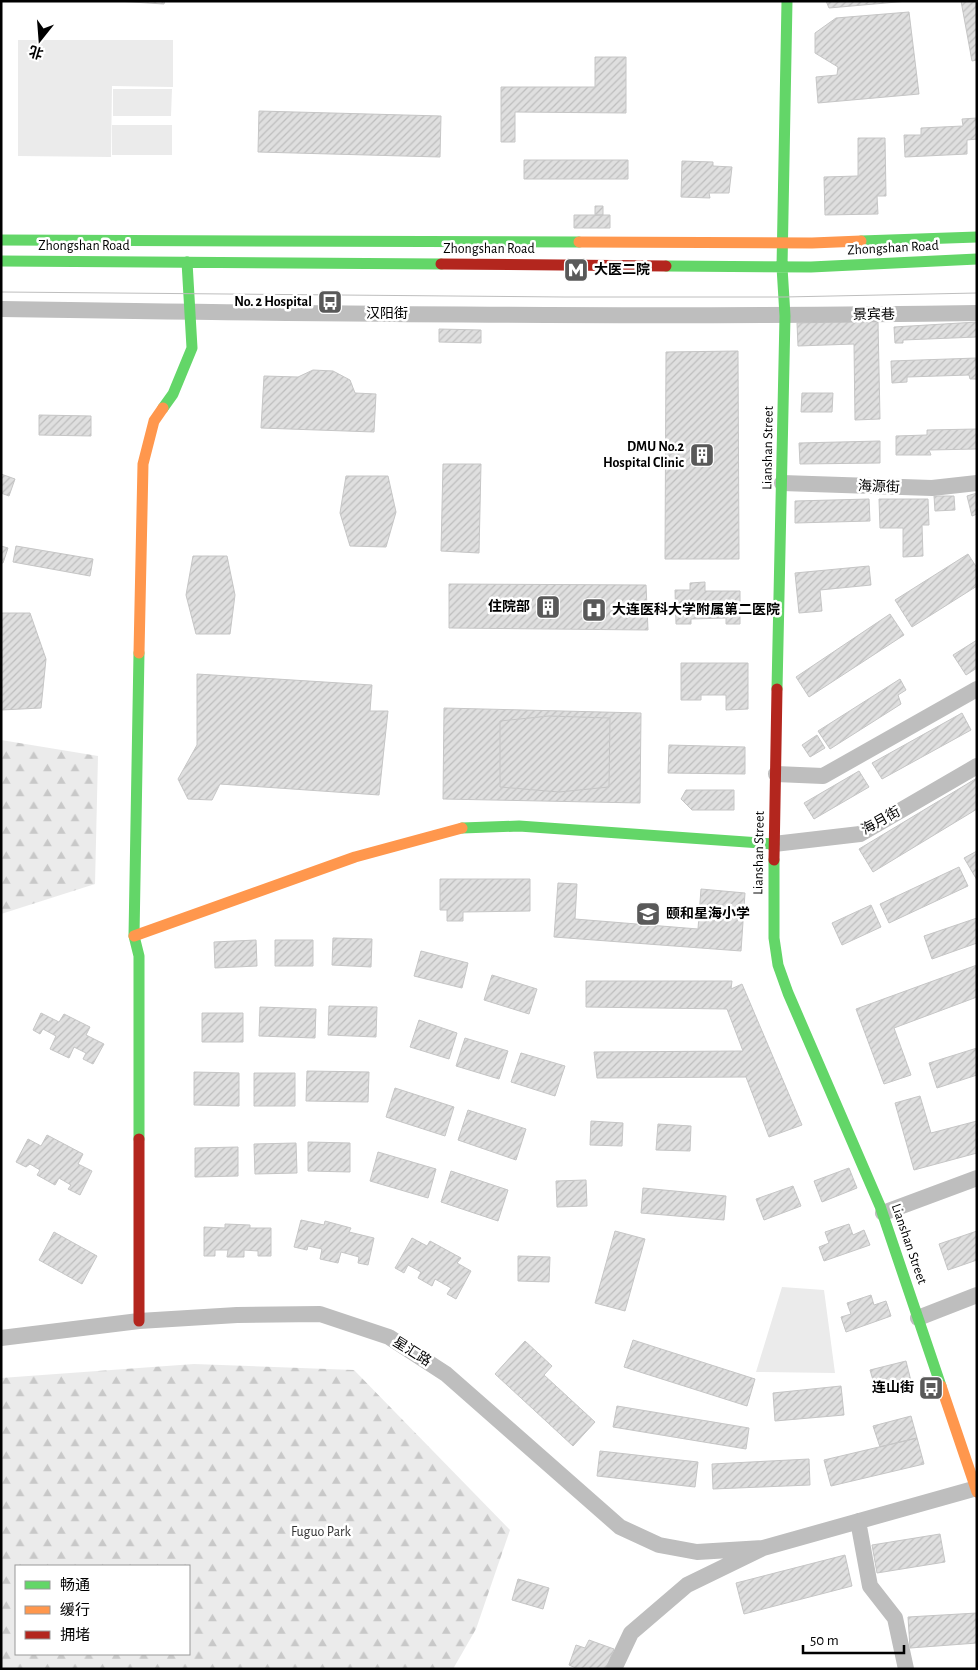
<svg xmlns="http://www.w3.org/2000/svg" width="978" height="1670" font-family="'Alegreya Sans','Noto Sans SC',sans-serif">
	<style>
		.green { fill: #ebebeb }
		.forest { fill: url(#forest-firs); fill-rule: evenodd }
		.building { fill: url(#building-hatch); stroke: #c6c6c6 }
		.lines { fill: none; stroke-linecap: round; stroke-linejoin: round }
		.street { stroke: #bebebe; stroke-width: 16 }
		.fast { stroke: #63d668; stroke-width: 11 }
		.slow { stroke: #ff974d; stroke-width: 11 }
		.jam { stroke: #b3261e; stroke-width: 11 }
		.tram { stroke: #bebebe; stroke-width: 1 }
		.labels { text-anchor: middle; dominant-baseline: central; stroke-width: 5; stroke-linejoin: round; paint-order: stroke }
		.street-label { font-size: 14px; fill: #000; stroke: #fff }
		.poi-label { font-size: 14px; font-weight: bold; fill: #000; stroke: #fff; text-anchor: end }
		.park-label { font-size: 14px; fill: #323232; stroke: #fff }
	</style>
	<defs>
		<pattern id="forest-firs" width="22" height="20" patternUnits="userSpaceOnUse" patternTransform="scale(1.25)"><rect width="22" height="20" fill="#ebebeb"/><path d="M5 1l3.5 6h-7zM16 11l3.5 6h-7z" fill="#c8c8c8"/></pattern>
		<pattern id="building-hatch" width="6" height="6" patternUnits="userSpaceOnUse" patternTransform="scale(1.25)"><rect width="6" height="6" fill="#dfdfdf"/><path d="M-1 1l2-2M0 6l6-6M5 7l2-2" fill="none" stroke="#bebebe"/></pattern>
	</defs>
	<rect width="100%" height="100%" fill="#fff"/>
	<path class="green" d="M18 40H173V87L112 86 111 157 18 156Z
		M113 89H172L171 116H113Z
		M112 125H172V155H112Z
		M782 1287 824 1290 835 1373 756 1372Z"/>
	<path class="forest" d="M1 740 98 756 95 884 1 914Z
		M194 1364 354 1370 510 1530 476 1629 453 1669H1V1378ZM16 1566H189V1654H16Z"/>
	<path class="building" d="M117 1H165L164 4Z
		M826 1H908L829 8Z
		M961 1H977V60L972 61Z
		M909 12 919 94 818 103 816 77 837 75 838 67 815 53V33L836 18Z
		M595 57H626V113L515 112V142H501V87H595Z
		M259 111 441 116 440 157 258 152Z
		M977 118V139L967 140V154L905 157 904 135H921V128L963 126 962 119Z
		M858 138H885L886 196H877L878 214 825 215 824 177 858 176Z
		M524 160H628V179H524Z
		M682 161 713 162V166L732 167 729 193H709L710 198 681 197Z
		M595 206H603V215H595Z
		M574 215H610V228H574Z
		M878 321 880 419 855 420 854 344 798 346 797 323Z
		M977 322V337L903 340V343H895L894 327Z
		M439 329 481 330V343L439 342Z
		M738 351 739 559H665L666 352Z
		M977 358V379H970L969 375 907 377V382L892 383 891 361Z
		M313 370 333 371 350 380 355 393 376 394 374 432 261 428 264 376 298 377Z
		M802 393H833L832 412H801Z
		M39 415 91 416V436L39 435Z
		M977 429V449L929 450 931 455H896V436L927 435V430Z
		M880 441V463L800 464 799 443Z
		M443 464H481L479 553 441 551Z
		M1 474 15 479 9 496 1 493Z
		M346 476H388L396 512 386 547 350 546 340 513Z
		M977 493V514L972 516 967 496Z
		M934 496H954L955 510 935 511Z
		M869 499 870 521 795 523V501Z
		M879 499H928L929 525H922L923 556 903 557V528H880Z
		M1 546 8 548 3 563H1Z
		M16 546 93 559 90 576 13 562Z
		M968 554 977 568V586L912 627 895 600Z
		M193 556H227L235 595 230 634H196L186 595Z
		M869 566 871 585 820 590 822 611 799 613 795 573Z
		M705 582V591H740V624H726V618L691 619V624H676L675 590H690V583Z
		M449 584 646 585 648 630 449 628Z
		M1 613H30L46 659 41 708 1 710Z
		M890 614 904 635 809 697 796 677Z
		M977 640V668L966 675 953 655Z
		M681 663H748V709L726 710V695H701V700H681Z
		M197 674 372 685 370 711H388L379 795 220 784 212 800 188 799 178 779 197 745Z
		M900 679 906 690 898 695 901 704 830 749 818 731Z
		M444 708 641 713 640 803 443 799Z
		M962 713 971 730 882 779 872 763Z
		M549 716 610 718 609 787 559 792 500 787V721Z
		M817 735 825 748 810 757 802 745Z
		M669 745 745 747V774L668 773Z
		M859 771 869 787 814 819 804 803Z
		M977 778V809L873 872 859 849Z
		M686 790H734V810H692L681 799Z
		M977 851V880L964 858Z
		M959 867 968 886 889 923 880 904Z
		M440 879H530V911L463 912V921H447V910H440Z
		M558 883 577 884 575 919 698 929 701 889 745 893 741 951 554 937Z
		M871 905 881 927 842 945 832 923Z
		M977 918V943L932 959 924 936Z
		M333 938 372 939 371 967 332 965Z
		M256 940 257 966 215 968 214 942Z
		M275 940H313V966H275Z
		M421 951 468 963 462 988 414 976Z
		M977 965V997L894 1028 911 1075 884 1084 856 1009Z
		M492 975 537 989 529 1014 484 1000Z
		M586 981H732L731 989 742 984 802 1125 769 1137 746 1077 597 1078 594 1052 743 1051 727 1009 586 1007Z
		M329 1006 377 1007 376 1037 328 1035Z
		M260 1007 316 1009 315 1038 259 1036Z
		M41 1013 59 1022 64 1014 90 1027 86 1035 104 1044 93 1064 83 1059 86 1053 74 1047 69 1058 50 1049 56 1036 43 1029 40 1034 33 1030Z
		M202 1013H243V1042H202Z
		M419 1020 457 1033 449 1059 410 1047Z
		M465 1038 508 1051 499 1079 456 1066Z
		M977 1048V1075L937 1088 929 1063Z
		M521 1053 565 1066 555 1096 511 1082Z
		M307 1071 369 1072 368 1102 306 1101Z
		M194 1072 239 1073V1106L194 1105Z
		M254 1073H295V1106H254Z
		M395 1088 454 1107 445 1136 386 1117Z
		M920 1096 931 1133 977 1121V1153L914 1170 895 1103Z
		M468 1110 526 1129 516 1160 458 1140Z
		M591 1121 623 1123 622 1146 590 1145Z
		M658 1124 691 1126 690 1151 656 1150Z
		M47 1135 83 1154 78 1164 92 1171 80 1195 68 1189 71 1185 59 1178 55 1185 37 1175 40 1170 30 1164 26 1167 16 1162 28 1139 41 1146Z
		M308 1142 350 1143V1172L308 1171Z
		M296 1143 297 1173 255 1174 254 1144Z
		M238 1147V1176L195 1177V1148Z
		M378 1152 436 1169 428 1198 370 1181Z
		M849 1168 857 1188 822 1202 814 1181Z
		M451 1171 508 1190 498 1221 441 1202Z
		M586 1180 587 1206 557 1207 556 1181Z
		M793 1186 801 1206 764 1220 756 1199Z
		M643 1188 726 1196 724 1220 641 1213Z
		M301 1220 324 1225 325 1221 351 1228 349 1232 374 1238 368 1265 358 1263 359 1257 341 1252 338 1263 320 1259 322 1249 308 1246 307 1250 294 1247Z
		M225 1224 250 1225V1228H271V1256H258V1251L244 1250V1257H227L228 1250H215V1256H204V1227L225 1228Z
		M849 1224 853 1235 864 1230 870 1245 824 1261 819 1247 829 1243 825 1232Z
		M615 1231 645 1239 625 1311 595 1303Z
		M977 1231V1260L948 1270 939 1244Z
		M54 1232 97 1256 82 1284 39 1260Z
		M412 1238 427 1246 430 1241 461 1258 457 1263 471 1271 456 1299 447 1294 451 1288 435 1279 432 1286 418 1278 421 1272 408 1265 404 1273 395 1268Z
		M518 1256 550 1257 549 1282 518 1281Z
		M871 1295 874 1305 886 1301 891 1316 846 1332 841 1317 851 1314 847 1303Z
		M633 1340 755 1379 747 1406 624 1367Z
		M525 1341 552 1366 544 1375 595 1422 573 1446 495 1374Z
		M906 1361 911 1381 876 1390 870 1370Z
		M841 1386 844 1415 775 1421 773 1393Z
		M617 1406 749 1428 746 1449 613 1427Z
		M911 1416 917 1438 880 1447 873 1426Z
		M917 1438 924 1464 831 1486 824 1460Z
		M600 1451 698 1462 695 1487 597 1476Z
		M809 1459 810 1485 713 1489 712 1464Z
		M940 1534 945 1562 877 1573 872 1545Z
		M845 1555 852 1586 744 1614 736 1583Z
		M518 1579 549 1588 543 1609 512 1600Z
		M977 1613V1643L910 1648 908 1617Z
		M589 1640 614 1649 606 1669H578L569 1665 576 1645 585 1648Z"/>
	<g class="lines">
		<path class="street" d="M1 309C326 314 652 318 977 313
			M782 483 932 488 977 483
			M776 774 823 776 977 689
			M774 844 860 834 977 766
			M883 1213 977 1178
			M918 1318 977 1295
			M1 1338 139 1321 237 1315 320 1314 389 1337 446 1374 620 1527 659 1545 697 1552 763 1548
			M858 1521 870 1586 895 1618 906 1669
			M614 1669 631 1633 687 1585 763 1548 977 1488"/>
		<path class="fast" d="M1 240 579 242
			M861 241 977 237
			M1 261 441 264
			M666 266 811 267 977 259
			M163 408 173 394 192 348 187 262
			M777 689 785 316 782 267 787 1
			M462 828 519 826 774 844
			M774 860V938L778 965 788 993 880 1206 941 1386
			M139 1139V956L134 936 139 653"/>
		<path class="slow" d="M579 242 812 243 861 241
			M139 653 143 464 154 421 163 408
			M134 936 355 857 462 828
			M941 1386 977 1492"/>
		<path class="jam" d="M441 264 666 266
			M774 860 777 689
			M139 1139V1321"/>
		<path class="tram" d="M1 292 564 297H784L977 293"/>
	</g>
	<defs>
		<symbol id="metro-square" viewBox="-11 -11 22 22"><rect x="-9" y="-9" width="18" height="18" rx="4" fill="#595959" stroke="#fff"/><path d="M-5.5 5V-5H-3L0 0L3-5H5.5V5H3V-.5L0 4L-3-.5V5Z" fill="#fff"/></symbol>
		<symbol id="bus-square" viewBox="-11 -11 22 22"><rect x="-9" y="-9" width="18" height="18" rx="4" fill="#595959" stroke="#fff"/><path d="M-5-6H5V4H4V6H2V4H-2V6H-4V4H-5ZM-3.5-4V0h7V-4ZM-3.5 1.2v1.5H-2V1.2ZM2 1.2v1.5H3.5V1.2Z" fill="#fff"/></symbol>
		<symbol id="building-square" viewBox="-11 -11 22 22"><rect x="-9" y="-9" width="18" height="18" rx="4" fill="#595959" stroke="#fff"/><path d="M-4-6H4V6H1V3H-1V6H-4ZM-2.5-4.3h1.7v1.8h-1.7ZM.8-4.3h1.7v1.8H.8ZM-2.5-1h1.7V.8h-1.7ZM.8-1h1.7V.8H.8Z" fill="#fff"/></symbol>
		<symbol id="hospital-square" viewBox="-11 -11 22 22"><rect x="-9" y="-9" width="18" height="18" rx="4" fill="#595959" stroke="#fff"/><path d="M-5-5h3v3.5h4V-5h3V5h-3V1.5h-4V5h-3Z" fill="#fff"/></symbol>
		<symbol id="school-square" viewBox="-11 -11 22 22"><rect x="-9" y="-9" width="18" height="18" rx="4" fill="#595959" stroke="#fff"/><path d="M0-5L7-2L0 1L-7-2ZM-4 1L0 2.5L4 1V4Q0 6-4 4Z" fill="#fff"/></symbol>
	</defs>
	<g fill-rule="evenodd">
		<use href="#metro-square" x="562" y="256" width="28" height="28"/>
		<use href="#bus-square" x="316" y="288" width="28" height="28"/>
		<use href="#building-square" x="688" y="441" width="28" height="28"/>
		<use href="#building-square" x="534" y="593" width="28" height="28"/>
		<use href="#hospital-square" x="580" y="596" width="28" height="28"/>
		<use href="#school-square" x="634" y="900" width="28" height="28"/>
		<use href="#bus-square" x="917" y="1374" width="28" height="28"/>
	</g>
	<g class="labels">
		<g class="street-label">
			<text x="84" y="246">Zhongshan Road</text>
			<text transform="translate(893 248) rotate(-3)">Zhongshan Road</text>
			<text x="489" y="249">Zhongshan Road</text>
			<text x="387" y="314">汉阳街</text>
			<text transform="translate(874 315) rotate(-1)">景宾巷</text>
			<text transform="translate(768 448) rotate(-89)">Lianshan Street</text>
			<text transform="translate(879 487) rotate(2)">海源街</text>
			<text transform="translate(881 821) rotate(-29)">海月街</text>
			<text transform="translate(759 853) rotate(-89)">Lianshan Street</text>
			<text transform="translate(909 1244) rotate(71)">Lianshan Street</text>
			<text transform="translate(412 1352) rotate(32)">星汇路</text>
		</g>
		<g class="poi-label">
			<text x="594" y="270" text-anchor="start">大医二院</text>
			<text x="312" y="302">No. 2 Hospital</text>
			<text x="684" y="447">DMU No.2<tspan x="684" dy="16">Hospital Clinic</tspan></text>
			<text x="530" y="607">住院部</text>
			<text x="612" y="610" text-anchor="start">大连医科大学附属第二医院</text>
			<text x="666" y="914" text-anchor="start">颐和星海小学</text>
			<text x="914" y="1388">连山街</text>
		</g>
		<g class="park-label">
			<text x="321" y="1532">Fuguo Park</text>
		</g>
	</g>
	<rect width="978" height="1670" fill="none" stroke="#000000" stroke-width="5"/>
	<rect x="15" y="1565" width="175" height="90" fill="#ffffff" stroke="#999999"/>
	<rect x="25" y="1581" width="25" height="8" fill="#63d668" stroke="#999999"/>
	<text x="60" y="1590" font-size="15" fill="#000000">畅通</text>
	<rect x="25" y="1606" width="25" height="8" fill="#ff974d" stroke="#999999"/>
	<text x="60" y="1615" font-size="15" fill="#000000">缓行</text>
	<rect x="25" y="1631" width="25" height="8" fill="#b3261e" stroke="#999999"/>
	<text x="60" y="1640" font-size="15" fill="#000000">拥堵</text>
	<g transform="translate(40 40) rotate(197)" stroke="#ffffff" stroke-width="4" paint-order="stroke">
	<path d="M0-4L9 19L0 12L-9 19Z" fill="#000000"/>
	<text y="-8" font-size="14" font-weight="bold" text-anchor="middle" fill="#000000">北</text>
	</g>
	<path d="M803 1645v8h101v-8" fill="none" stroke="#000000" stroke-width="2.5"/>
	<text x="810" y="1645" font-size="15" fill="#000000" stroke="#ffffff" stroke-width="4" paint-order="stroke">50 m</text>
</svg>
